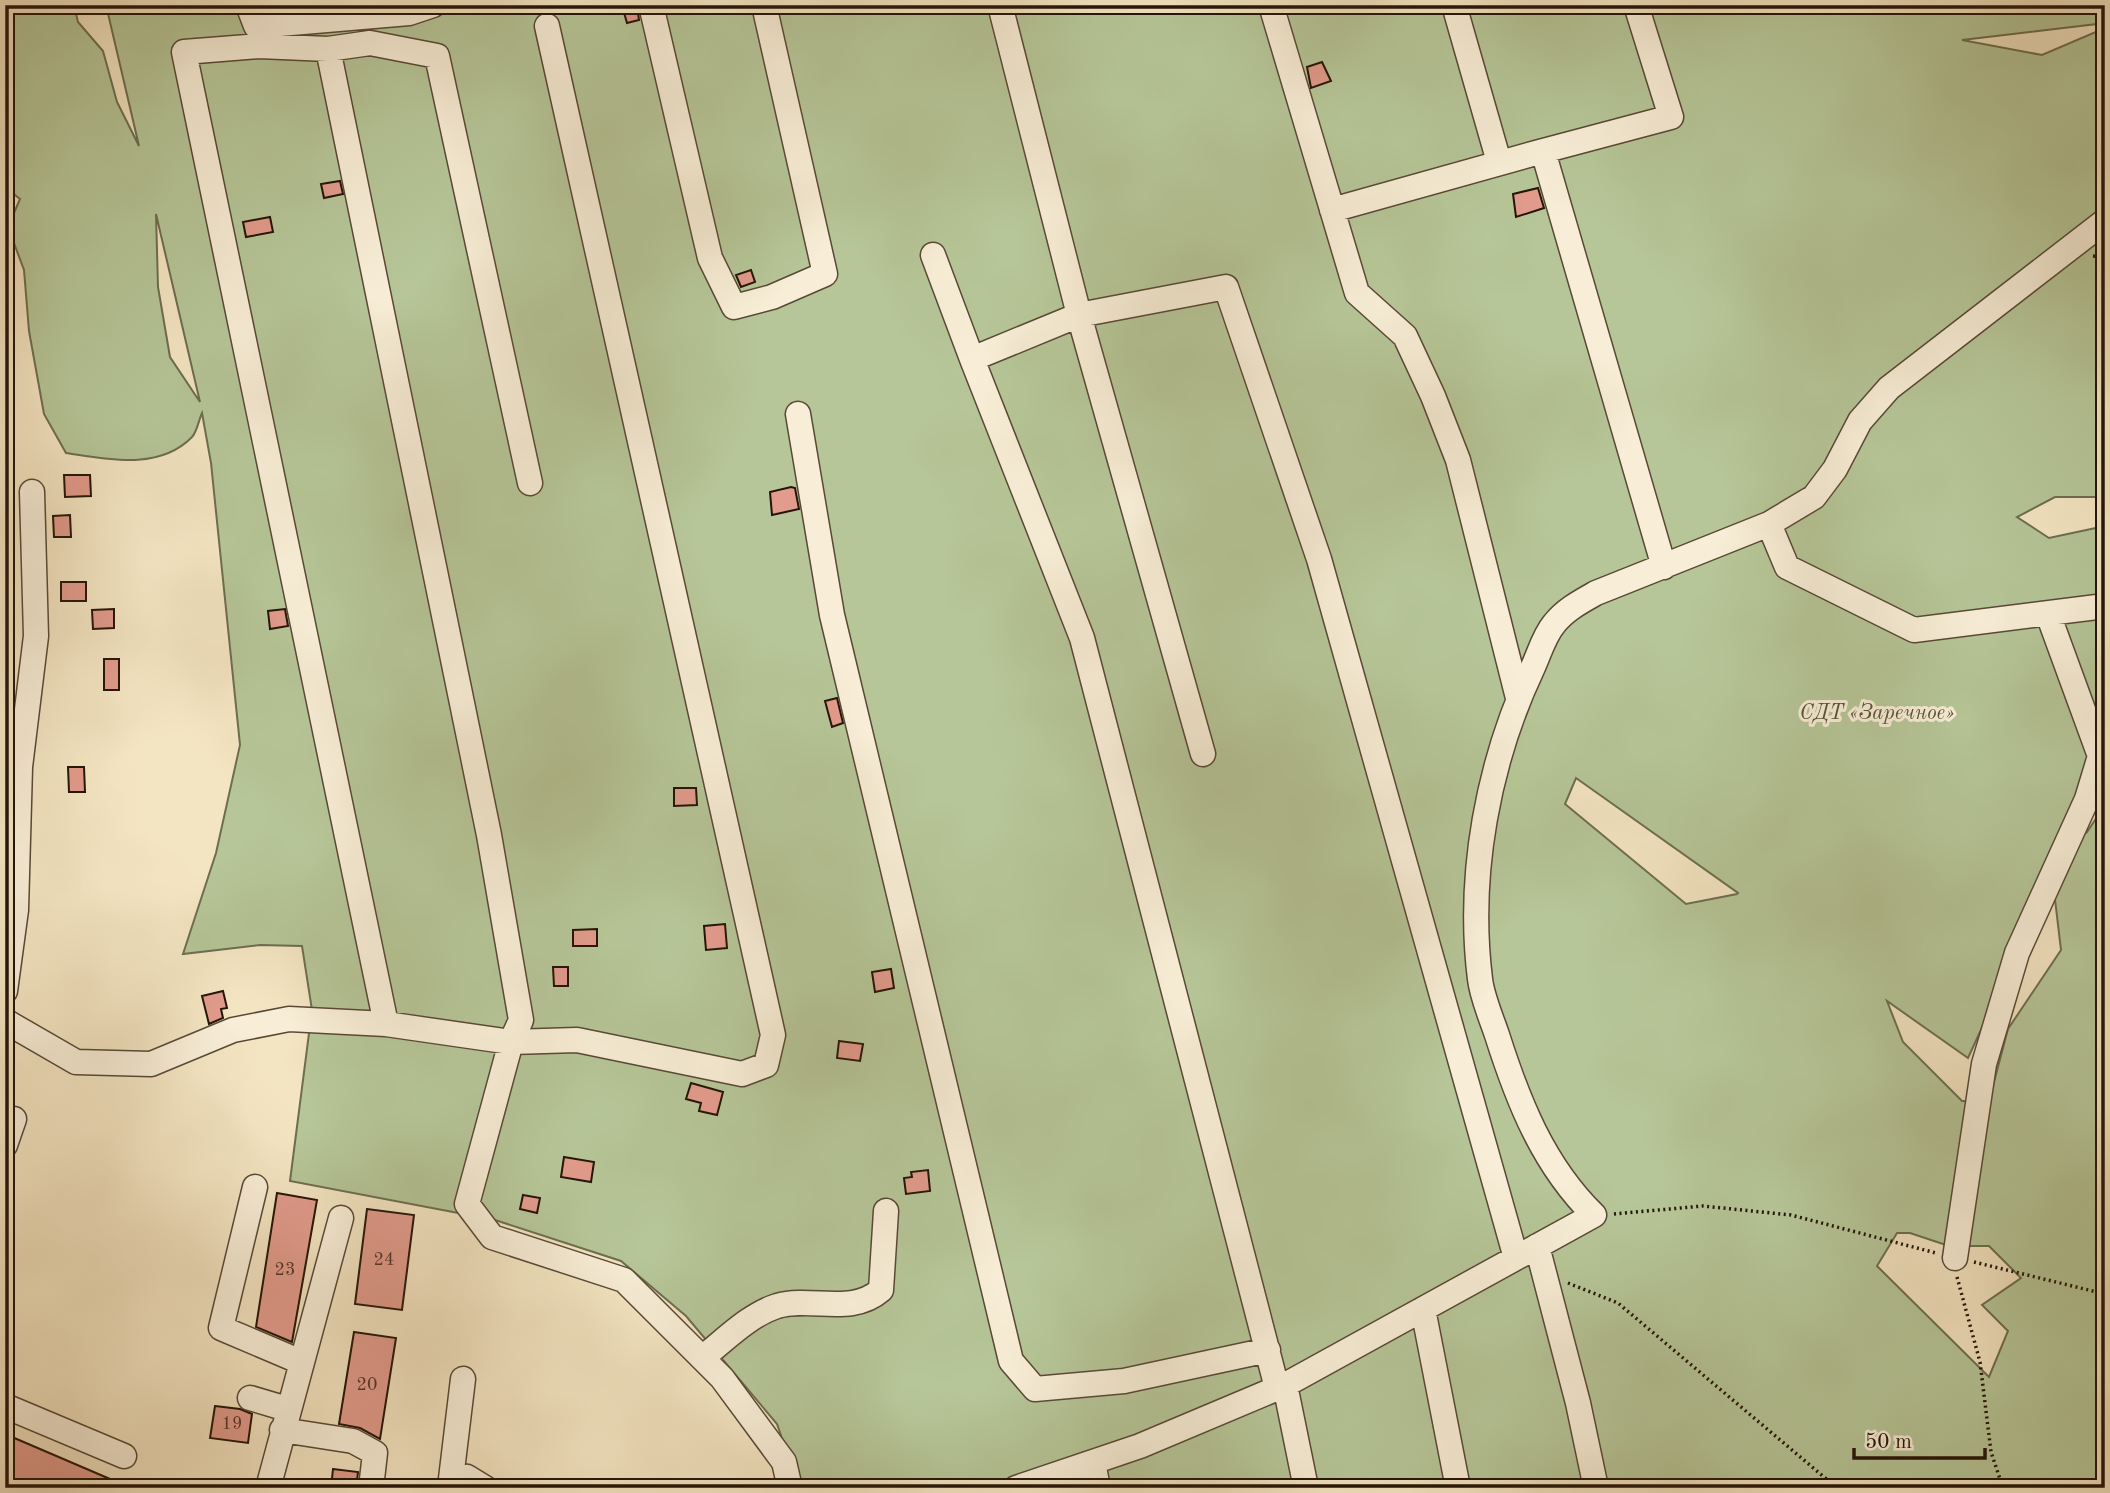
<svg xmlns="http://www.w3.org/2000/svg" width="2110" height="1493" font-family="'Old Standard TT',serif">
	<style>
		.green { fill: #b6c698; stroke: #6d6e50; stroke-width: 2; fill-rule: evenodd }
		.building { fill: #e29b8c; stroke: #241508; stroke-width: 2 }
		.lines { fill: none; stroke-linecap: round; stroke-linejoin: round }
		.minor-casing { stroke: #584936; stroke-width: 27 }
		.path { stroke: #241508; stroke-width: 3.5; stroke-dasharray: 2 3.5; stroke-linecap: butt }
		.minor { stroke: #f8eed7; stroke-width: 24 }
		.labels { text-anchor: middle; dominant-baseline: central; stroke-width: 6; stroke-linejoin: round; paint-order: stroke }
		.number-label { font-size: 18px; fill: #543629 }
		.park-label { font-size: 21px; font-style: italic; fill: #57533a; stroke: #f8eed7 }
	</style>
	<rect width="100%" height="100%" fill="#f4e5c2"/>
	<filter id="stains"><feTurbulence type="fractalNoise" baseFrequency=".00286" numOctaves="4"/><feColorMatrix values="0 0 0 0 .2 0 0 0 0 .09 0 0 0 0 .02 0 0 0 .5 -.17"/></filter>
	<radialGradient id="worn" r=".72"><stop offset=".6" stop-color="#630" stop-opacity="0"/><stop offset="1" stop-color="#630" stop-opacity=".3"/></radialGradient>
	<path class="green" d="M5 5H74L78 22 103 51 117 102 139 146 106 5H2105V23L1962 40 2042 55 2105 28V497H2055L2017 517 2049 538 2105 526V780L2066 848 2087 832 2105 805V1488H799L777 1424 686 1316 621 1261 495 1220 290 1181 312 1010 302 946 260 945 183 954 216 853 240 745 211 463 202 413C199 419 197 432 192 437 159 471 107 459 66 453L44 414 29 331 24 270 8 227 20 199 5 187ZM156 214 200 402 170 357 158 287ZM1576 778 1738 893 1737 894 1686 904 1565 804ZM2054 891 2061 950 2008 1029 1989 1101H1962L1903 1042 1887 1001 1968 1058 2044 893ZM1897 1233H1910L1949 1246H1989L2021 1278 1982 1305 2008 1331 1989 1377 1877 1266Z"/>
	<path class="building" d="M637 6 639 20 627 23 623 9Z
		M1322 62 1331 81 1311 88 1307 67Z
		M340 181 343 194 324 198 321 184Z
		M1538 188 1544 208 1516 217 1513 194Z
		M270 217 273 232 246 237 243 222Z
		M751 270 755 282 741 287 736 275Z
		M64 475H90L91 496 65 497Z
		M791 487 795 488 799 509 772 515 770 492Z
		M70 515 71 537H54L53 516Z
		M61 582H86V601H61Z
		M114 609V628L93 629 92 610Z
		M285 609 288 626 270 629 268 611Z
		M104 659H119V690H104Z
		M837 698 843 723 832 727 825 701Z
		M68 767H84L85 792H69Z
		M674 788H696L697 805 674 806Z
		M725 924 727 948 706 950 704 926Z
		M597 929V946H573V930Z
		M553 967H568V986H554Z
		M891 969 894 988 875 992 872 972Z
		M223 991 227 1008 221 1009 223 1018 209 1024 202 996Z
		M839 1041 863 1044 860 1061 837 1058Z
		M691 1083 723 1092 717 1115 699 1111 701 1103 686 1099Z
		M564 1157 594 1162 591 1182 561 1177Z
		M928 1170 930 1191 906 1194 904 1178 912 1177 911 1172Z
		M277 1193 317 1200 292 1342 256 1327Z
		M523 1195 540 1198 537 1213 520 1209Z
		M367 1209 414 1215 402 1310 355 1304Z
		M354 1332 396 1338 380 1439 360 1428 339 1424Z
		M215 1406 240 1409 252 1414 248 1443 210 1438Z
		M5 1434 131 1488H28L5 1478Z
		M333 1469 358 1472 356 1488H331Z"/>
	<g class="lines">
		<defs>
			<path id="minor" d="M248 5 256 26 409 13 433 5
				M651 5 710 258 734 307 772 297 825 274 764 5
				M1000 5 1079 315 1203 754
				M1271 5 1357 293 1405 336 1433 396 1458 460 1518 698
				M1454 5 1499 162
				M328 49 489 835 521 1020 511 1042 467 1204 492 1237 624 1280 722 1378 784 1462 790 1488
				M1543 151 1671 117 1636 5
				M1332 210 1543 151 1664 567
				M933 255 972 359
				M798 414 832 615 1011 1361 1035 1389 1124 1381 1268 1350
				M1769 524 1787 567 1914 630 2105 606
				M5 991 16 910 20 767 36 636 32 492
				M5 1021 76 1062 151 1064 233 1030 289 1019 386 1024 511 1042 577 1040 742 1074 766 1065 773 1035 547 26
				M386 1024 184 52 259 46 328 49 370 43 437 56 530 483
				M5 1145 14 1119
				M255 1187 221 1328 301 1362
				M1537 1246 1578 1403 1596 1488
				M1955 1258 1984 1064 2017 953 2087 799 2100 756 2048 614
				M1423 1309 1458 1488
				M702 1358C725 1340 749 1315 777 1306 813 1296 851 1316 881 1290L886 1211
				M1285 1385 1306 1488
				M1277 1388 1082 638 972 359 1079 315 1226 287 1319 559 1516 1258
				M250 1398 287 1409
				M5 1406 124 1456
				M282 1430 353 1441 375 1453 371 1488
				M1093 1462 1098 1488
				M450 1487 463 1379
				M268 1488 341 1218
				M450 1488 467 1477 485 1488
				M1016 1488 1140 1446 1285 1385 1594 1215C1543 1165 1518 1101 1497 1035 1491 1017 1482 997 1480 979 1467 875 1488 762 1533 667 1539 654 1544 636 1554 624 1565 610 1580 602 1596 593L1769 524 1814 497 1835 469 1860 421 1889 388 2105 221"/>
		</defs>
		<use href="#minor" class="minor-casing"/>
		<path class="path" d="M2093 256 2105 257
			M1614 1214 1703 1206 1791 1215 1936 1253
			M1974 1262 2105 1294
			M1957 1277 1980 1362 1991 1452 2003 1488
			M1568 1283 1618 1303 1837 1488"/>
		<use href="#minor" class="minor"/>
	</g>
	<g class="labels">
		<g class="number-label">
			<text x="384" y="1260">24</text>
			<text x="285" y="1270">23</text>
			<text x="367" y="1385">20</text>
			<text x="232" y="1424">19</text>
		</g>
		<g class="park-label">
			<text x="1877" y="713">СДТ «Заречное»</text>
		</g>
	</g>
	<rect width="2110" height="1493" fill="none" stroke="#f4e5c2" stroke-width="28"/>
	<rect x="7" y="7" width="2096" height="1479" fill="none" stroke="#241508" stroke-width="3.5"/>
	<rect x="14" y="14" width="2082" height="1465" fill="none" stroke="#241508" stroke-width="2"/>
	<path d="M1854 1448v10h131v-10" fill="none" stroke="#241508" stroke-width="3.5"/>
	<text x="1865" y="1448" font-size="21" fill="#241508" stroke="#f8eed7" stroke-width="5" paint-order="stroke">50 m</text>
	<rect width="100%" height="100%" filter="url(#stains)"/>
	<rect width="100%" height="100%" fill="url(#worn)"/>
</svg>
